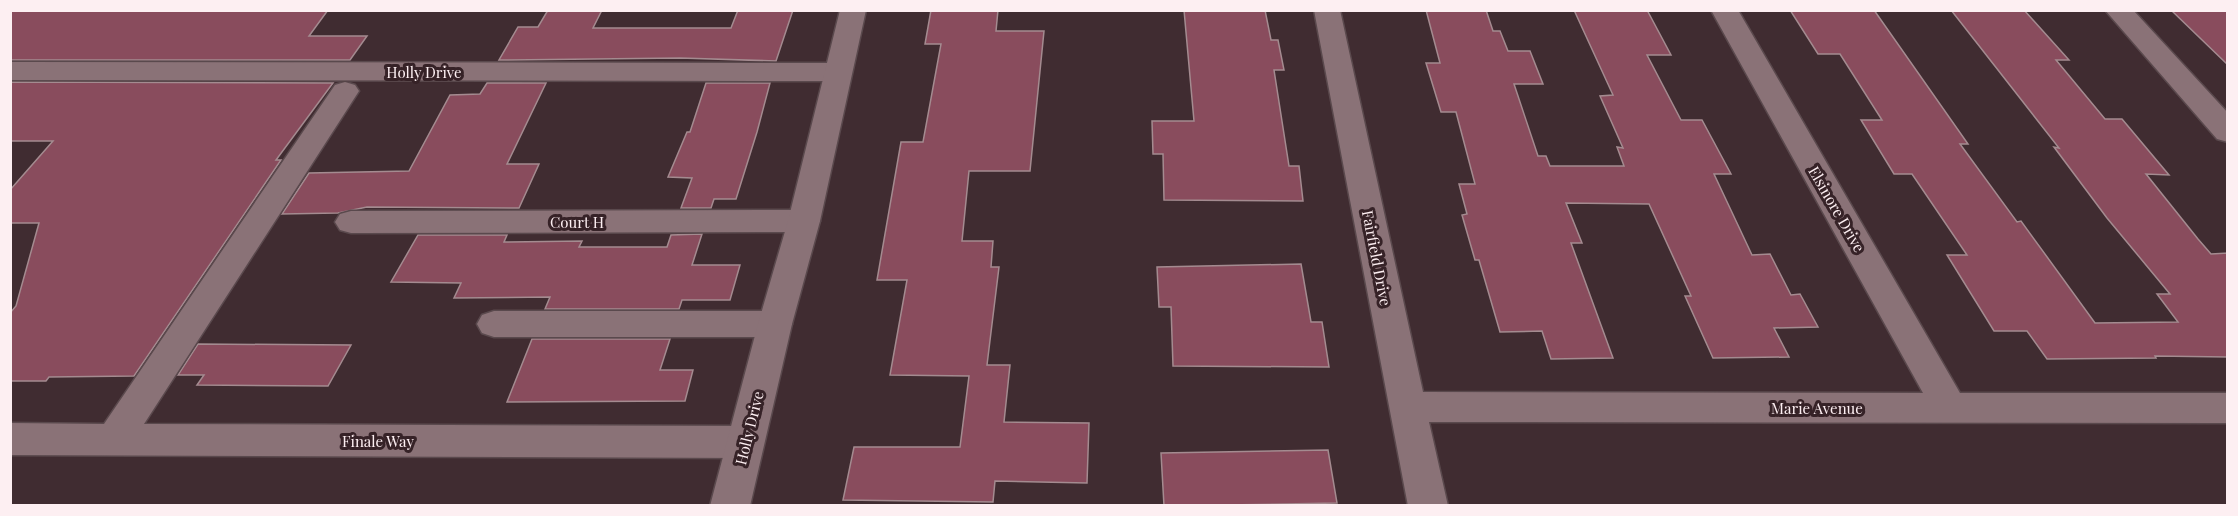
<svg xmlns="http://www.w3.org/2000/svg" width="2238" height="516" font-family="'Playfair Display',serif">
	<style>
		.building { fill: #894c5d; stroke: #a48b90; stroke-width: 1.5 }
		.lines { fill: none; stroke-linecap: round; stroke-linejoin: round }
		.minor-casing { stroke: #5a494d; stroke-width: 3 }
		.tertiary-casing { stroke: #5a494d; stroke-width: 3 }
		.minor { fill: #8a7277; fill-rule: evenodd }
		.tertiary { fill: #8a7277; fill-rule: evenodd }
		.labels { text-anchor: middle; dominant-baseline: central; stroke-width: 6; stroke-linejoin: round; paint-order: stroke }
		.street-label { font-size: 15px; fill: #fdeff2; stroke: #362227 }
	</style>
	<rect width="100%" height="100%" fill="#402c31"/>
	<path class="building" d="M10 10H328L309 36H367L350 60H10Z
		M548 10H602L593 28H731L738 10H793L776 61 680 58 499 60 518 27H538Z
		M931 10H998L996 31H1044L1030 171H969L962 241H993L991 267H999L987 365H1010L1004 422 1089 423 1087 483 995 481 993 502 843 500 854 447H960L969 376 890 375 907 280H877L901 142H923L941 44H925Z
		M1184 10H1265L1271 40H1278L1284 70H1274L1289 166H1299L1303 201 1164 200 1163 154H1153L1152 121H1194Z
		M1426 10H1486L1493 31H1500L1508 51H1530L1543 84H1514L1538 156H1546L1550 166H1624L1617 147 1623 148 1600 96 1613 95 1574 10H1647L1671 55H1647L1681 120H1702L1731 174H1714L1752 255 1770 254 1791 295 1800 294 1818 327 1774 328 1789 357 1713 358 1685 296H1691L1649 204 1566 203 1582 243H1571L1613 358 1551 359 1542 331 1500 332 1479 260H1475L1462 215 1467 214 1459 184H1475L1456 112H1441L1426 63H1440Z
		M1790 10H1874L1968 144H1960L2017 222 2021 221 2095 323 2178 322 2157 294H2170L2107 218 2054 147 2059 148 1951 10H2024L2069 60H2056L2105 119H2122L2169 175 2146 174 2198 239 2211 254 2228 253V357L2155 356 2156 358 2047 359 2027 331H1994L1947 255H1967L1912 174H1894L1861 120H1882L1840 54H1818Z
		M2171 10H2228V65Z
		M10 82 333 83 276 160H281L134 376 49 377 46 381H10V313L16 306 39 223H10V190L53 141H10Z
		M487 83H546L507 164H539L519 208 367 207 338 213 282 214 309 173 409 171 450 95 480 94Z
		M706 83H770L757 132 736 199H714L711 208H681L692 178 668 177 687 132H690Z
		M702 234 692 265H740L730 300H682L679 309H545L550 297 454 298 461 283 391 282 418 235H507L504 242 582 241 579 247H667L671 235Z
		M1301 264 1311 322H1322L1329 367 1173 366 1171 307H1159L1157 267Z
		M532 339H670L660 370H693L685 401 507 402Z
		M198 344 351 345 328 386 197 385 204 375H178Z
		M1328 450 1337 503 1164 506 1161 453Z"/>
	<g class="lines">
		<defs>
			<path id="minor" d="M1314 10H1340L1423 392 1923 393 1711 10H1738L1960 393H2228V423L1429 422 1448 506H1408Z
				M2105 10H2133L2228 113V142L2217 139Z
				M10 62 838 63 848 66 852 72 848 78 838 81 10 80Z
				M345 82 355 85 359 91 144 424 745 426 758 431 764 442 758 453 745 458 10 455V423L104 424 335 85Z
				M804 210 815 213 820 221 815 229 804 232 351 233 340 230 335 222 340 214 351 211Z
				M494 311H775L787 315 792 324 787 333 775 337H494L482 333 477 324 482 315Z"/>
			<path id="tertiary" d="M840 10H866L820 221 792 324 750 506H710L758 324 788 221Z"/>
		</defs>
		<use href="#minor" class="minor-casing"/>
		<use href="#tertiary" class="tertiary-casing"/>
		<use href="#minor" class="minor"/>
		<use href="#tertiary" class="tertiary"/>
	</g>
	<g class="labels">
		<g class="street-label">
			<text x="424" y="72">Holly Drive</text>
			<text transform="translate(1837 209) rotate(60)">Elsinore Drive</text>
			<text x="577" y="222">Court H</text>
			<text transform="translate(1377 258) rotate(79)">Fairfield Drive</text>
			<text x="1817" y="408">Marie Avenue</text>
			<text transform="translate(749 428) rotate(-76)">Holly Drive</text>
			<text x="378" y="441">Finale Way</text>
		</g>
	</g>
	<rect width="2238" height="516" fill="none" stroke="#fdeff2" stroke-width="24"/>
</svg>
